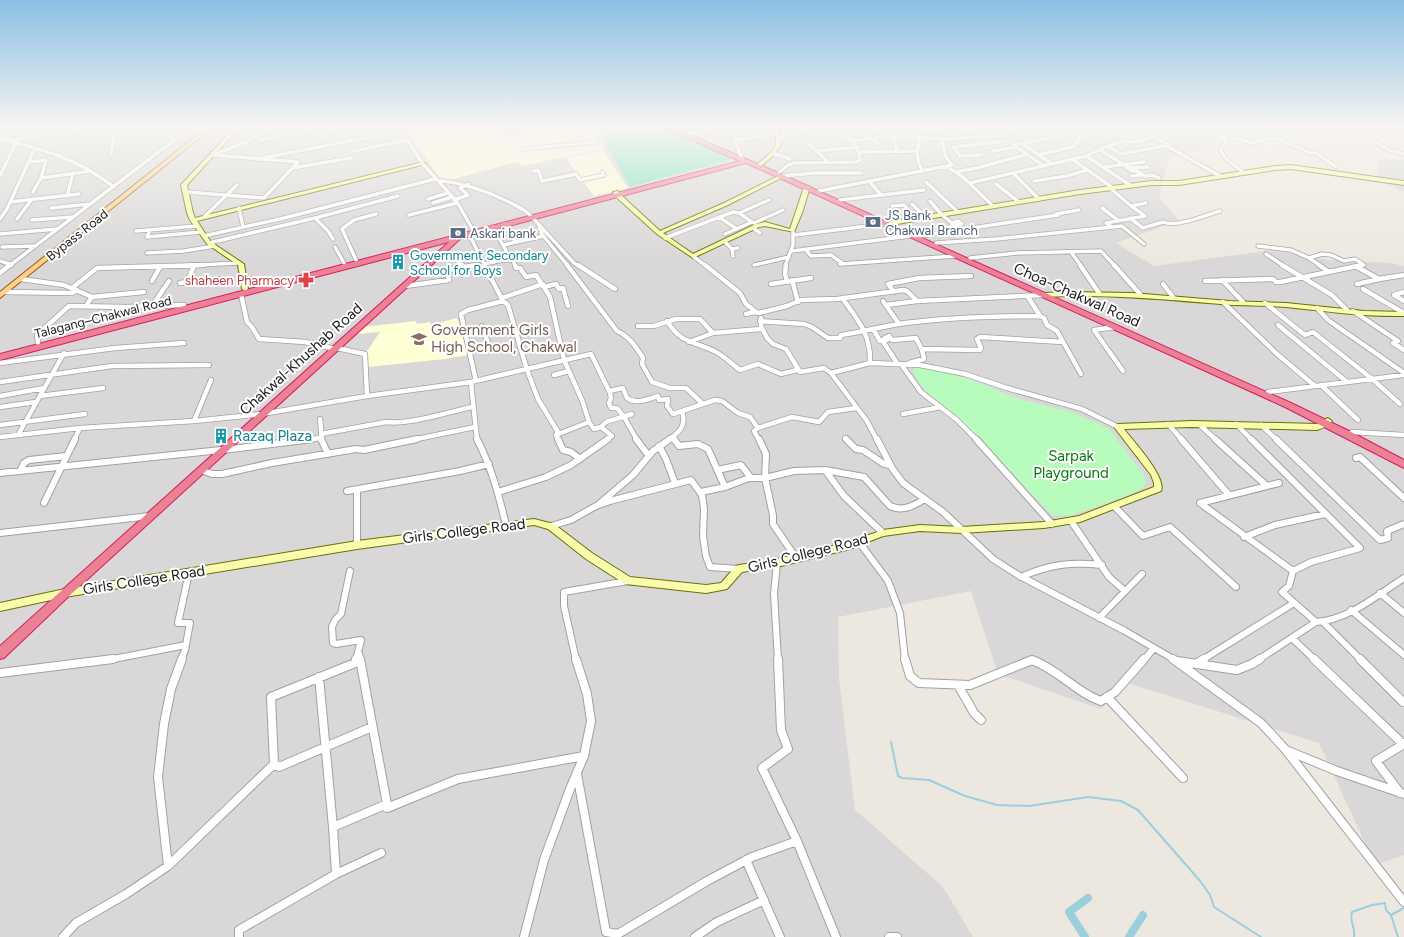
<svg xmlns="http://www.w3.org/2000/svg" width="1404" height="937" font-family="Figtree,sans-serif">
	<style>
		.residential { fill: #d9d7d7 }
		.education { fill: #ffffd6 }
		.park { fill: #b7fcbc }
		.pitch { fill: #77e2b8 }
		.lines { fill: none; stroke-linecap: round; stroke-linejoin: round }
		.stream { stroke: #9ccfde; stroke-width: 2 }
		.canal { stroke: #9ccfde; stroke-width: 8 }
		.street-far3-casing { stroke: #a1a1a1; stroke-width: 5 }
		.street-far2-casing { stroke: #a1a1a1; stroke-width: 6 }
		.street-far1-casing { stroke: #a1a1a1; stroke-width: 8 }
		.street-casing { stroke: #a1a1a1; stroke-width: 10 }
		.secondary-casing { stroke: #677300; stroke-width: 2 }
		.primary-casing { stroke: #916000; stroke-width: 2 }
		.highway-casing { stroke: #dd1a5e; stroke-width: 2 }
		.street-far3 { stroke: #fff; stroke-width: 3.5 }
		.street-far2 { stroke: #fff; stroke-width: 4.5 }
		.street-far1 { stroke: #fff; stroke-width: 6 }
		.street { stroke: #fff; stroke-width: 8 }
		.secondary { fill: #f9fcad; fill-rule: evenodd }
		.primary { fill: #ffcf92; fill-rule: evenodd }
		.highway { fill: #ea8195; fill-rule: evenodd }
		.labels { text-anchor: middle; dominant-baseline: central; stroke-width: 4; stroke-linejoin: round; paint-order: stroke }
		.far-service-label { font-size: 13px; fill: #4e5e75; stroke: #fff; text-anchor: start }
		.far-street-label { font-size: 13px; fill: #1a1a1a; stroke: #fff }
		.far-culture-label { font-size: 13px; fill: #0d838f; stroke: #fff; text-anchor: start }
		.far-health-label { font-size: 13px; fill: #be3a42; stroke: #fff; text-anchor: end }
		.street-label { font-size: 15px; fill: #1a1a1a; stroke: #fff }
		.education-label { font-size: 15px; fill: #785e54; stroke: #fff; text-anchor: start }
		.culture-label { font-size: 15px; fill: #0d838f; stroke: #fff; text-anchor: start }
		.park-label { font-size: 15px; fill: #057b0f; stroke: #fff }
	</style>
	<rect width="100%" height="100%" fill="#ede8df"/>
	<path class="residential" d="M0 128H1208L1217 136 1198 150 1169 159 1159 197 1179 221 1116 243 1154 266 1274 250 1328 260 1390 263 1404 266V855L1375 865 1319 743 1124 682 1101 709 998 674 971 591 838 617 839 679 855 810 943 887 973 937H0Z
		M1377 159 1404 160V192L1379 180Z"/>
	<path class="education" d="M404 128H629L598 135 603 149 522 166 517 162 453 179H441Z
		M603 150 628 188 594 196 566 158Z
		M457 318 469 355 445 359 368 367 365 354 380 332 358 334 363 327 416 321 417 324 430 322 431 325Z"/>
	<path class="park" d="M915 368 938 370 972 380 1022 400 1072 412 1108 428 1137 466 1144 475 1146 483 1140 490 1128 495 1089 509 1067 516 1052 515 984 444 958 418 926 391 920 384 913 371Z"/>
	<path class="pitch" d="M636 128H662L732 158 730 160 630 187 602 137Z"/>
	<g class="lines">
		<path class="stream" d="M891 742 898 776 902 778 929 780 965 796 997 805 1029 806 1088 797 1121 801 1138 810 1201 882 1210 895 1214 907 1261 937
			M1391 915 1398 937
			M1354 937C1356 926 1349 924 1352 912L1372 905 1385 903 1386 910 1391 915 1404 908"/>
		<path class="canal" d="M1085 937 1069 912 1088 898
			M1129 937 1143 915"/>
		<defs>
			<path id="street-far3" d="M9 128 7 141 90 128
				M26 128V138
				M167 128 172 143
				M286 128 257 134 259 140 317 129
				M493 128 509 132 538 128
				M730 128 742 159
				M795 128 829 136
				M857 128 879 144
				M875 128 885 136
				M896 128 904 136
				M926 128 951 133 995 129
				M1199 128 1225 139
				M1215 128 1219 130 1226 140 1225 144 1220 150C1225 160 1234 165 1243 172
				M400 129 423 164 457 202 473 230
				M481 129 486 128
				M324 131 338 128
				M1001 132 1019 128
				M688 134 716 128
				M892 136 898 152
				M921 137C916 148 916 159 922 170
				M1224 137H1231L1253 143 1269 138 1279 139 1310 153H1316L1336 167
				M0 139C43 149 78 159 114 187
				M735 140 776 134
				M1372 140 1389 150 1404 154
				M779 141 790 128
				M852 141 892 136 951 139 1006 135
				M808 143 828 162
				M1022 143 1052 164
				M1012 144 1044 166
				M1013 145 1067 135 1088 128
				M1108 146 1121 154 1169 145 1137 128
				M1167 146 1220 176
				M523 149 598 142
				M1100 150 1123 164
				M354 151 407 140
				M817 151 859 147
				M993 151 1016 147
				M861 152 917 151
				M772 153 790 159
				M111 154 116 128
				M215 154 249 141 264 128
				M213 155 298 162
				M982 155 960 156 953 147 1008 141
				M1039 155 1075 146 1078 139 1108 128
				M1086 156 1130 185
				M257 159 401 131
				M1072 159 1113 188
				M28 162 46 160 41 178 33 192
				M1124 165 1131 171H1137L1145 176 1152 175 1159 178
				M946 166 963 177 993 206
				M1104 167 1144 162
				M292 168 351 158
				M1127 168 1148 167
				M533 171 538 170 542 181 576 174 580 180 604 175 602 172
				M955 172 977 168 1025 155
				M777 174 788 165 795 163 857 162 860 160C859 143 847 137 834 128
				M1014 174 1039 199
				M0 176 16 143
				M782 176 814 173H862
				M1132 176 1141 175 1138 173
				M41 178 91 171
				M437 180C463 183 485 190 509 202 516 206 524 209 530 215
				M869 181 881 195
				M1034 181 1067 176 1087 170
				M926 182 958 212
				M970 183 1086 156 1108 146 1124 141 1136 142 1154 137
				M996 184 1019 202
				M1110 188 1131 206 1146 203
				M819 191 952 165 946 157 941 138
				M186 192 264 198 298 162
				M67 196 73 173
				M428 199 448 193
				M454 200 468 195 460 188 468 184
				M840 200 924 190
				M930 201 942 215 952 223 958 221 962 224 951 226 955 231
				M10 202 79 194
				M433 203 452 197
				M912 204 926 218
				M892 206 904 205 916 219
				M51 208 90 204
				M239 208 243 227
				M1102 208 1119 221
				M409 215 457 203
				M204 217 237 185
				M532 217 574 263 579 266
				M719 217 737 229
				M315 218 328 231 333 239
				M1130 218 1143 228 1163 222C1175 228 1207 215 1220 211
				M0 219 7 209 35 148
				M17 219 32 199
				M32 220 73 217
				M752 222 754 223 783 210
				M504 224 515 241
				M541 228H539L542 232 541 233 568 266
				M753 228 760 233
				M1113 228 1106 223 1145 216 1131 206
				M150 230 147 237 201 232
				M136 231 197 226
				M0 234 57 229
				M469 234 485 266
				M725 234 752 222 739 213
				M794 235 885 224
				M204 236 284 218 435 179
				M920 236 1058 215 1056 214 1079 210
				M665 238 733 212 739 213 769 200
				M725 242 732 249 738 248
				M209 243 315 218 398 196
				M936 243 996 239 1122 226 1144 244
				M503 245 544 236
				M1258 246 1291 250 1309 258 1322 254 1331 255 1344 261 1355 259 1364 265 1358 266
				M2 247 36 246
				M335 247 344 263
				M732 249 733 256
				M805 249 811 256 831 255 842 263
				M792 251 910 236
				M1071 252 1081 266
				M147 253 184 251 214 246
				M440 254 453 257 463 266
				M1266 254 1284 266
				M693 256 706 266
				M970 258 1017 253 1101 251 1115 266
				M1309 258 1321 266
				M356 260 342 229 354 220 376 214
				M505 260H513L515 266
				M0 261 12 265
				M484 264 508 259 509 256 493 227
				M840 264 955 256
				M754 265 789 257
				M9 266 190 128
				M179 266 238 263
				M469 266 478 265 479 266
				M785 266 793 245V232"/>
			<path id="street-far2" d="M462 265 464 267 476 265
				M478 265 481 269 486 268
				M484 265 503 301 508 305 527 370 538 399 558 432 556 435 589 422 594 429 601 427 606 422 632 414
				M515 265 516 268H520L526 277 536 275 550 297 564 360 582 400 589 422
				M567 265 617 331C629 336 636 347 643 358L642 364 652 382 670 388H686L703 404
				M578 265 615 289
				M705 265 740 293 746 304 756 312
				M786 265 785 274 787 281
				M1080 265 1099 293
				M1114 265 1140 294
				M1282 265 1332 295 1347 310
				M1319 265 1329 272
				M194 266 187 282 224 279
				M1357 267 1379 279 1404 275
				M0 273 10 265
				M419 273H434L464 267
				M21 279 64 285 92 297 86 306
				M792 280 798 302
				M1222 280 1243 302
				M152 281 160 267
				M1205 281 1273 279 1276 282H1280L1362 265
				M180 283 187 282
				M771 284 811 278
				M1163 284 1173 297
				M1357 284 1379 279
				M405 286 449 280 446 270
				M544 287 556 284 559 289 563 288 568 306
				M72 288 97 268 204 265
				M1363 289 1404 313
				M5 292 72 293 77 290
				M894 292 888 284 919 278 971 276
				M1404 292 1394 295 1404 301
				M241 294 247 322 252 327 259 339 305 342 335 349
				M92 297 144 292
				M1028 297 1040 316 1044 318 1047 325 1057 331 1081 374
				M502 298 543 284
				M842 298C858 320 871 334 870 363
				M883 301 899 324
				M1223 302 1277 354 1315 386
				M1265 303 1305 335 1313 332 1371 378 1400 404
				M886 305 917 301 1044 295
				M152 306 169 281
				M1317 308 1328 320 1404 373
				M1353 311 1398 341 1393 343
				M746 314 754 312 759 313 787 306 801 300 837 299 903 290 907 291 917 301
				M761 318V326L767 338 773 344 786 349 800 372 824 368 831 373
				M667 321C681 344 694 341 714 351 723 355 732 364 740 370L758 364 781 374 797 370
				M760 321 804 324 812 327 828 338H840L841 335C863 332 883 326 905 323 950 317 995 316 1040 316
				M1278 325 1347 382
				M482 326 491 351
				M638 326H654L676 319H700L713 333
				M1115 327 1094 330 1123 371
				M873 329 880 341
				M885 338 889 336 892 340 916 338 922 350 924 359 909 363
				M887 340H882L897 363
				M689 342 713 333 761 329
				M38 343 37 335 69 306 126 307 184 305
				M1393 343 1404 350
				M922 349 980 350 981 348 977 339 980 337 1063 342
				M0 363 115 348 184 343
				M903 364V367L921 392 957 420 977 440
				M554 375 569 371
				M476 381 461 314 468 310 503 301
				M0 382 112 366 209 365
				M471 382 477 440
				M1321 385 1358 420
				M609 391 623 388 627 398C636 405 648 399 658 396L659 400 668 399 667 406 673 414 715 400 722 401 738 413 750 417 758 428 754 431 759 440
				M1268 392 1404 375
				M0 396 44 388
				M40 396 103 388
				M367 396 471 382 591 354 610 393 611 398 609 403 611 408H617L624 417 637 440
				M0 407 36 402
				M903 414 941 407
				M320 419 322 440
				M194 421 211 380
				M1168 424 1182 440
				M1199 424 1216 440
				M1236 424 1252 440
				M0 425 85 414
				M1261 425 1277 440
				M601 427 612 436 606 440
				M758 428 792 417 819 422 828 412 856 408
				M1352 432 1404 435
				M321 434 386 422C410 425 448 412 472 407
				M18 435 64 353
				M556 435 558 440
				M0 437 80 428 194 421 262 414 367 396 365 354 337 348
				M672 437 674 440
				M845 438 847 440
				M74 440 80 428
				M304 440 321 438
				M412 440 475 427
				M669 440C679 432 687 426 682 411
				M877 440 867 421 831 373 870 363 920 365 965 374 1007 388 1082 409 1118 427"/>
			<path id="street-far1" d="M321 439 328 454
				M477 439C492 469 498 492 506 525
				M558 439 563 450 571 452 580 459
				M636 439 649 456
				M674 439 679 446 698 444 708 449 725 487
				M759 439 766 454 765 478 773 515V524L796 558
				M846 439 856 449 863 450 884 464 890 465
				M877 439 892 468 903 483 943 512 993 559 1018 575 1125 631 1175 660
				M976 439 1052 524
				M1181 439 1229 495
				M1215 439 1267 486
				M1251 439 1360 548 1311 562 1293 571 1289 586 1282 592 1316 622 1258 660
				M1276 439 1380 540 1388 538 1387 531 1404 524
				M659 446 666 459 675 483
				M223 450 312 439
				M1356 458 1360 457 1404 498
				M201 470 212 474H222L272 463 356 449 364 450 417 439
				M717 470 741 465 751 478
				M825 470 844 496 883 533
				M20 471 24 463 29 460 66 456
				M0 473 221 450
				M357 490V545
				M347 491 460 471 489 464
				M498 492 546 477 571 465 608 439
				M701 492 725 487 749 478H765L794 471 825 470 864 477 890 506C903 512 913 506 925 499
				M44 503 75 439
				M1200 503 1293 571
				M1200 503 1279 483
				M598 505 633 475 653 451 670 439
				M1114 506 1143 536 1170 527 1236 587
				M1071 521 1109 577 1125 591
				M551 526 571 520 596 506 610 501 691 480 702 495 704 509 703 536 706 556 710 567 739 569
				M0 533 150 516
				M1244 537 1275 525 1325 514
				M859 542 888 581 900 613 905 660
				M777 563 774 594 778 660
				M350 571 341 614 335 620 332 627 333 643 336 644 361 640 356 660
				M1021 577C1050 564 1071 562 1102 565
				M1380 593 1404 613
				M1351 610 1404 655
				M1099 618 1142 574
				M1316 622C1349 620 1377 595 1404 578
				M1324 623 1361 660
				M1292 638 1315 660
				M359 653 360 660
				M108 660 186 645
				M181 660 185 650 190 623H178L189 573
				M576 660 564 606V592L628 581
				M1144 660 1154 648
				M1202 660 1294 603"/>
			<path id="street" d="M778 659 781 730 788 749 762 768 797 841 836 937
				M905 659 910 676 919 683 970 685 1032 660C1059 670 1077 693 1101 701L1115 692 1144 659
				M1173 659 1261 723 1285 749 1404 902
				M1314 659 1403 744
				M1360 659 1403 702
				M1177 661 1237 670 1252 664 1260 659
				M1196 664 1204 659
				M0 673 113 659
				M319 677 333 827 387 804 360 659
				M958 685 974 713 981 720
				M1107 697 1183 778
				M1286 750 1337 771 1404 794
				M274 764 279 767 372 727
				M577 774 606 932 618 934 707 881 752 857 797 841
				M1400 793 1376 761 1404 744
				M387 804V808L458 779 584 756
				M333 827 336 874 381 853
				M746 860 780 937
				M168 866 158 777 164 724 171 689 182 659
				M63 937 76 923 126 894 168 866 274 764 271 697 355 663 356 659
				M239 937V930L336 874
				M524 937 544 860 570 789 584 756 591 721 587 694 576 659
				M695 937 717 922 764 900
				M889 937H897"/>
			<path id="secondary" d="M234 128H239L187 185 193 213 195 218 423 162 426 164 197 221 211 242 244 264 248 289 245 291 242 289 238 265 207 244 190 220 187 213 181 185Z
				M771 128H776C777 132 780 136 781 140 783 149 766 162 760 167H756V165C762 160 778 150 776 140 776 136 773 132 771 128Z
				M1291 165 1404 181V185L1291 169 1275 170 1179 185H1152L1080 194 891 225 888 223 891 221 1080 190 1152 181H1179L1275 166Z
				M780 175 785 176 728 205 663 233 693 254 756 224 765 222 790 229 804 187 809 186 810 187 802 213 794 232 765 226 759 227 693 258 657 234 615 196 613 192 618 191 620 194 660 231 724 203Z
				M1066 292 1132 293 1229 301 1286 303 1364 311 1404 312V316C1364 317 1325 311 1286 307 1264 305 1242 306 1220 304 1161 299 1103 294 1044 297L1041 295 1044 293Z
				M1328 418 1332 421C1328 426 1323 428 1317 430L1192 427 1124 429C1133 441 1167 477 1161 491L1080 522 1044 528 961 533 920 531 883 536 850 549 777 567 742 572 727 589 706 593 625 584 586 559 548 529 534 525 357 549 65 597 0 611V603L65 589 357 541 534 519 554 524 592 553 630 577 706 585 721 583 736 566 739 565 777 559 849 542 883 530 920 525 961 527 1044 522 1079 516 1154 487V483L1151 475 1114 427 1118 424 1192 421 1317 424Z"/>
			<path id="primary" d="M206 128H212L0 298V292Z"/>
			<path id="highway" d="M664 128H673L779 173 913 234 1291 403 1351 432 1404 460V468L1285 407 746 163 460 239 69 596 4 658 0 659V646L449 242 0 360V354L740 161Z"/>
		</defs>
		<use href="#street-far3" class="street-far3-casing"/>
		<use href="#street-far2" class="street-far2-casing"/>
		<use href="#street-far1" class="street-far1-casing"/>
		<use href="#street" class="street-casing"/>
		<use href="#secondary" class="secondary-casing"/>
		<use href="#primary" class="primary-casing"/>
		<use href="#highway" class="highway-casing"/>
		<use href="#street-far3" class="street-far3"/>
		<use href="#street-far2" class="street-far2"/>
		<use href="#street-far1" class="street-far1"/>
		<use href="#street" class="street"/>
		<use href="#secondary" class="secondary"/>
		<use href="#primary" class="primary"/>
		<use href="#highway" class="highway"/>
	</g>
	<linearGradient id="sky" x2="0" y2="1"><stop stop-color="#89bfe4"/><stop offset="0.49" stop-color="#f7f5f1"/><stop offset="1" stop-color="#f7f5f1" stop-opacity="0"/></linearGradient>
	<rect width="1404" height="260" fill="url(#sky)"/>
	<defs>
		<symbol id="bank-bare" viewBox="-9 -9 18 18"><path d="M-6-4H6V4H-6ZM0-2.3a2.3 2.3 0 1 0 0 4.6a2.3 2.3 0 1 0 0-4.6Z" fill="#5c6f8a" stroke="#fff" stroke-width="2.5" paint-order="stroke"/></symbol>
		<symbol id="building-bare" viewBox="-9 -9 18 18"><path d="M-4-6H4V6H1V3H-1V6H-4ZM-2.5-4.3h1.7v1.8h-1.7ZM.8-4.3h1.7v1.8H.8ZM-2.5-1h1.7V.8h-1.7ZM.8-1h1.7V.8H.8Z" fill="#0f9aa8" stroke="#fff" stroke-width="2.5" paint-order="stroke"/></symbol>
		<symbol id="pharmacy-bare" viewBox="-9 -9 18 18"><path d="M-2-6h4v4h4v4h-4v4h-4v-4h-4v-4h4Z" fill="#e0444e" stroke="#fff" stroke-width="2.5" paint-order="stroke"/></symbol>
		<symbol id="school-bare" viewBox="-9 -9 18 18"><path d="M0-5L7-2L0 1L-7-2ZM-4 1L0 2.5L4 1V4Q0 6-4 4Z" fill="#8d6e63" stroke="#fff" stroke-width="2.5" paint-order="stroke"/></symbol>
	</defs>
	<g fill-rule="evenodd">
		<use href="#bank-bare" x="862" y="211" width="22" height="22"/>
		<use href="#bank-bare" x="447" y="222" width="22" height="22"/>
		<use href="#building-bare" x="387" y="251" width="22" height="22"/>
		<use href="#pharmacy-bare" x="295" y="269" width="22" height="22"/>
		<use href="#school-bare" x="408" y="328" width="22" height="22"/>
		<use href="#building-bare" x="210" y="425" width="22" height="22"/>
	</g>
	<g class="labels">
		<g class="far-service-label">
			<text x="885" y="215">JS Bank<tspan x="885" dy="15">Chakwal Branch</tspan></text>
			<text x="470" y="233">Askari bank</text>
		</g>
		<g class="far-street-label">
			<text transform="translate(77 235) rotate(-38)">Bypass Road</text>
			<text transform="translate(103 317) rotate(-14)">Talagang–Chakwal Road</text>
		</g>
		<g class="far-culture-label">
			<text x="410" y="255">Government Secondary<tspan x="410" dy="15">School for Boys</tspan></text>
		</g>
		<g class="far-health-label">
			<text x="294" y="280">shaheen Pharmacy</text>
		</g>
		<g class="street-label">
			<text transform="translate(1077 295) rotate(24)">Choa-Chakwal Road</text>
			<text transform="translate(301 359) rotate(-42)">Chakwal-Khushab Road</text>
			<text transform="translate(464 531) rotate(-7)">Girls College Road</text>
			<text transform="translate(808 553) rotate(-14)">Girls College Road</text>
			<text transform="translate(144 580) rotate(-9)">Girls College Road</text>
		</g>
		<g class="education-label">
			<text x="431" y="330">Government Girls<tspan x="431" dy="17">High School, Chakwal</tspan></text>
		</g>
		<g class="culture-label">
			<text x="233" y="436">Razaq Plaza</text>
		</g>
		<g class="park-label">
			<text x="1071" y="456">Sarpak<tspan x="1071" dy="17">Playground</tspan></text>
		</g>
	</g>
</svg>
